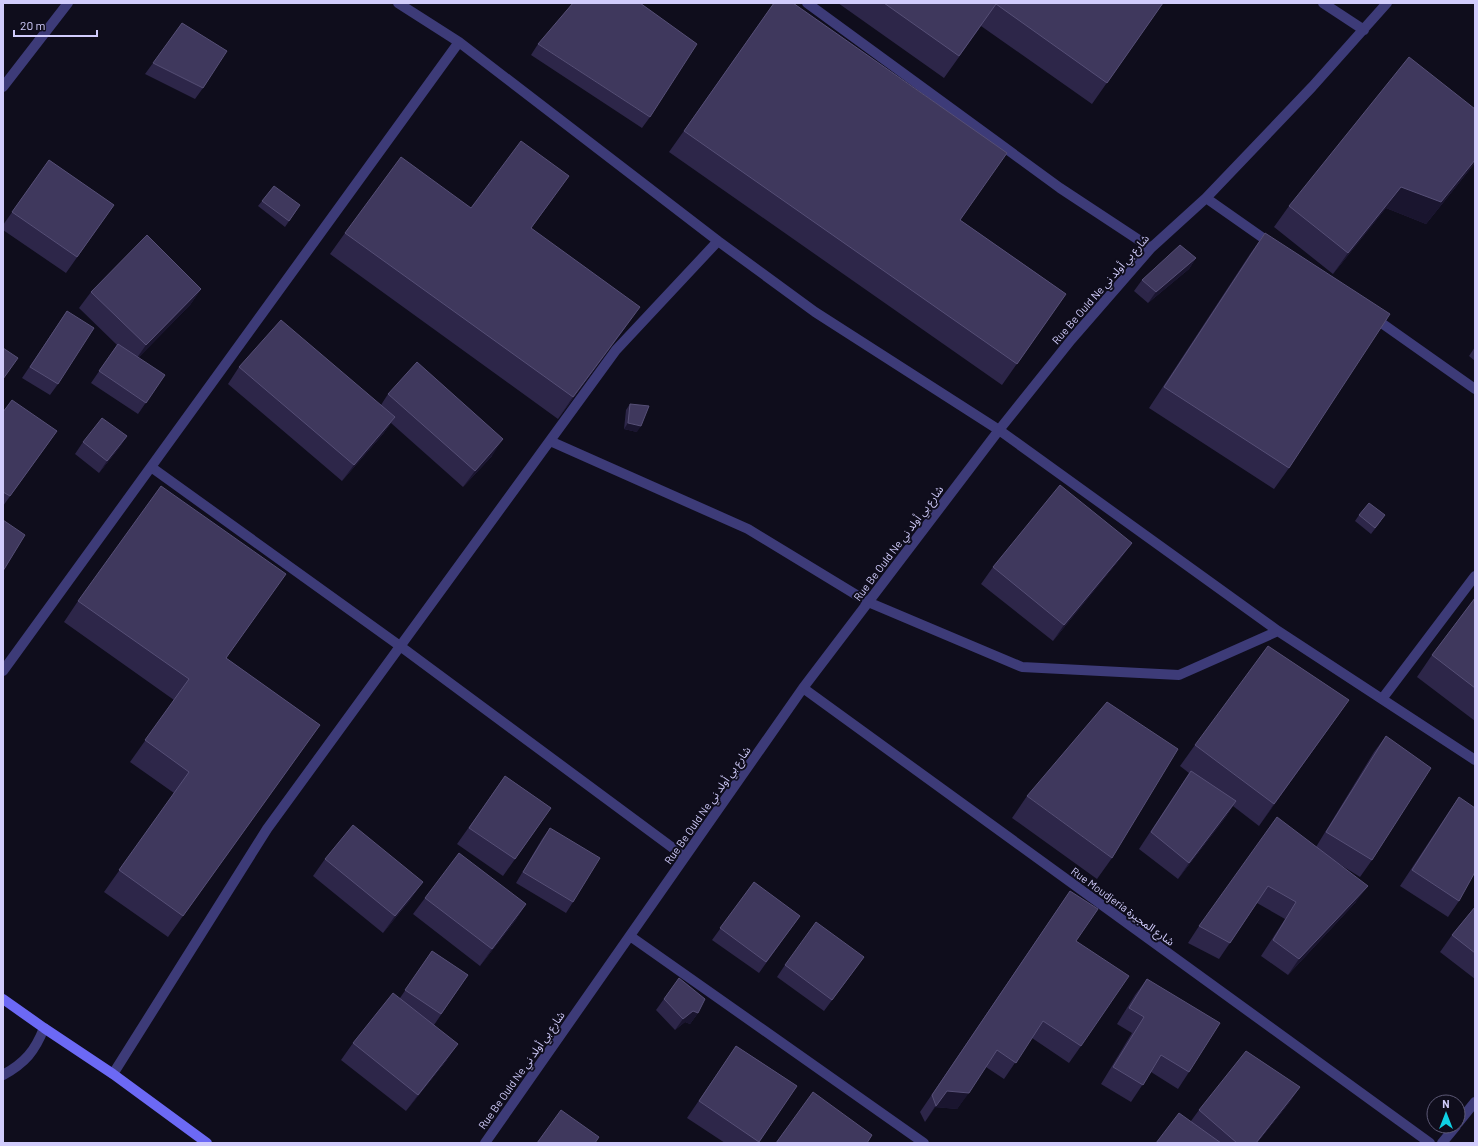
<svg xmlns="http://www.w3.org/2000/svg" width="1478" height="1146" font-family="Barlow,'Noto Sans Arabic',sans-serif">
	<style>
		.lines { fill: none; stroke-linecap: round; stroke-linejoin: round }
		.lane { stroke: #3d3b78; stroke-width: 10 }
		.street { stroke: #3d3b78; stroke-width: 10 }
		.secondary { stroke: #6c69f5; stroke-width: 10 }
		.wall { fill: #2d2649 }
		.shaded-wall { fill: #1a152f }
		.building { fill: #3f385d; stroke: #564f76 }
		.labels { text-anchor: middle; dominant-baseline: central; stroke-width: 4; stroke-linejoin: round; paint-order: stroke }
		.street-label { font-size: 11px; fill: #d1ccfc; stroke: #0f0d1c }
	</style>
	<rect width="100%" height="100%" fill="#0f0d1c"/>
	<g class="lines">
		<path class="lane" d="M3 1075C25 1063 35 1051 44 1028"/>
		<path class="street" d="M398 3 459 42 718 241 815 312 999 430 1278 631 1475 760
			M807 3 1060 188 1151 248
			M1323 3 1364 30
			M3 87 68 3
			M1206 198 1273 245
			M1373 317 1475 389
			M550 441 748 529 868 602 1022 667 1179 675 1278 631
			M151 467 400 646 685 857
			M3 671 459 42
			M803 688 1430 1143
			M1382 699 1475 576
			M630 936 924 1143
			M113 1074 267 829 616 350 718 241
			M1458 1123 1475 1102
			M485 1143 803 688 999 430 1071 340 1151 248 1206 198 1312 87 1387 3
			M1442 1143 1456 1126"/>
		<path class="secondary" d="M3 999 44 1028 113 1074 207 1143"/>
	</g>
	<path class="wall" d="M774 3 960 220 1066 294 1002 385 669 152Z
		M838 3H1163L1092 104 981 26 944 78Z
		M538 44 650 117 642 128 531 55Z
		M153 63 203 88 195 99 145 74Z
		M1475 109V163L1426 224 1386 208 1333 274 1274 227 1289 206Z
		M49 160 114 205 66 273 3 230V225Z
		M554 197 531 228 625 328 558 419 330 254 345 233 471 208Z
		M262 201 300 205 285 227 258 206Z
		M1265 233 1289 468 1274 489 1149 408 1250 254Z
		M1196 258 1189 269 1148 303 1134 291 1142 280Z
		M201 289 190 305 138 358 165 375 138 414 91 383 117 345 79 308 91 292Z
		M67 311 58 384 50 395 22 378Z
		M1475 347V361L1469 356Z
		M239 367 381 405 388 394 492 456 463 487 391 423 383 434 342 481 228 384Z
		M630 404 637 432 624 429 626 410Z
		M3 412 57 431 3 506Z
		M127 436 119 448 99 473 75 454 83 442Z
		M1359 515 1381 521 1371 534 1355 521Z
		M1132 543 1120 559 1053 641 981 584 993 567Z
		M286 574 226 658 320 725 168 937 104 892 174 793 130 762 174 700 64 622 78 601Z
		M1475 598V721L1417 677 1432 655Z
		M1349 700 1259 826 1233 806 1225 818 1178 879 1139 849 1189 773 1180 766 1195 745Z
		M1386 736 1372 860 1360 877 1336 862 1356 902 1288 975 1261 956 1285 919 1257 903 1219 959 1188 943 1199 926 1316 847 1374 752Z
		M505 776 551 808 503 876 457 844Z
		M1027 796 1112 858 1097 879 1012 818Z
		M1459 797V901L1448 917 1400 886 1448 813Z
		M550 828 573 902 566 913 516 883 542 839Z
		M325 859 411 899 383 933 313 876Z
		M754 882 800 916 759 973 712 940Z
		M1070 891 1076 941 1081 1046 1069 1063 1032 1038 1004 1079 986 1067 957 1109 935 1107 925 1122 920 1112Z
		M425 898 526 904 515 921 480 966 413 914Z
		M1475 907V979L1440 952 1452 935Z
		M432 951 468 975 434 1025 447 1060 406 1111 341 1060 353 1043 400 998Z
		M864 957 824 1011 777 977 785 965Z
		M679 978 698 1013 690 1024 685 1022 675 1030 656 1010Z
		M1147 979 1189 1072 1178 1089 1151 1072 1131 1102 1101 1084 1132 1033 1117 1024 1135 995Z
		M736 1046 797 1086 758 1143H725L687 1118Z
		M1300 1087 1289 1103 1257 1143H1156L1191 1121 1199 1110Z"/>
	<path class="shaded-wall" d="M1475 160V163L1426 224 1386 208 1333 274 1348 253 1401 187Z
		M569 176 554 197 516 249 531 228Z
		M1196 258 1189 269 1148 303 1156 292Z
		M201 289 190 305 134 362 146 345Z
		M640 307 625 328 558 419 573 397Z
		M395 417 383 434 342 481 354 465Z
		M628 423 641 426 637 432 624 429Z
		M127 436 119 448 99 473 107 461Z
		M503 439 492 456 463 487 475 471Z
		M1132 543 1120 559 1053 641 1064 625Z
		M1349 700 1259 826 1274 804Z
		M1236 801 1225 818 1178 879 1189 863Z
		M423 882 411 899 383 933 395 916Z
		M1368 886 1356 902 1288 975 1299 959Z
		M526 904 515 921 480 966 492 949Z
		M693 1011 698 1013 690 1024 685 1022 675 1030 683 1019Z
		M458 1044 447 1060 406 1111 418 1095Z
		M1300 1087 1289 1103 1257 1143H1256Z
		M947 1091 969 1093 957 1109 935 1107 925 1122Z"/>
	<path class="building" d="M573 3H640L697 44 650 117 538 44Z
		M774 3H793L1007 153 960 220 1066 294 1017 364 684 131Z
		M884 3H1163L1107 83 996 4 959 56Z
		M182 23 227 51 203 88 153 63Z
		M1409 57 1475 109V160L1441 202 1401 187 1348 253 1289 206Z
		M521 141 569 176 531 228 640 307 573 397 345 233 401 157 471 208Z
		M49 160 114 205 77 257 12 212Z
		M274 186 300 205 289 221 262 201Z
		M1265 233 1390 314 1289 468 1164 387Z
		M147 235 201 289 146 345 91 292Z
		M1180 245 1196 258 1156 292 1142 280Z
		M67 311 94 328 58 384 30 367Z
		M281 320 395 417 354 465 239 367Z
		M118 344 165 375 146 403 99 371Z
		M3 348 18 358 3 379Z
		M417 362 503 439 475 471 388 394Z
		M12 400 57 431 10 496 3 492V412Z
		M630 404 649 406 641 426 628 423Z
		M102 418 127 436 107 461 83 442Z
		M1060 485 1132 543 1064 625 993 567Z
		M161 486 286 574 226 658 320 725 183 916 119 870 189 772 145 740 189 679 78 601Z
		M1369 503 1385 515 1375 528 1359 515Z
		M3 520 25 535 3 571Z
		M1475 598V688L1432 655Z
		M1268 646 1349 700 1274 804 1195 745Z
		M1107 702 1178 749 1112 858 1027 796Z
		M1386 736 1431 768 1372 860 1326 832Z
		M1191 771 1236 801 1189 863 1151 832Z
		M505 776 551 808 515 859 469 828Z
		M1459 797 1475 808V872L1459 901 1412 870Z
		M1277 817 1368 886 1299 959 1273 940 1296 902 1268 886 1230 943 1199 926Z
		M353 825 423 882 395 916 325 859Z
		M550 828 600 858 573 902 523 872Z
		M459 853 526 904 492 949 425 898Z
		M754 882 800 916 766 962 720 928Z
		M1070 891 1098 909 1076 941 1129 976 1081 1046 1043 1021 1016 1063 997 1050 969 1093 947 1091 936 1106 932 1095Z
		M1475 907V953L1452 935Z
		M816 922 864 957 832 1000 785 965Z
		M432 951 468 975 441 1014 405 990Z
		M679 978 705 999 698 1013 693 1011 683 1019 664 999Z
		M1147 979 1220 1023 1189 1072 1161 1055 1143 1085 1113 1067 1144 1017 1129 1008Z
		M393 993 458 1044 418 1095 353 1043Z
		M736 1046 797 1086 759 1142 699 1101Z
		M1246 1051 1300 1087 1256 1143H1237L1199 1110Z
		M813 1092 872 1135 867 1143H776Z
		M561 1110 599 1137 595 1143H537Z
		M1179 1113 1221 1143H1156Z"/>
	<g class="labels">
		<g class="street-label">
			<text transform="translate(1100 289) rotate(-49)">Rue Be Ould Ne شارع بي أولد ني</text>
			<text transform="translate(898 543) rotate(-53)">Rue Be Ould Ne شارع بي أولد ني</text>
			<text transform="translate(707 805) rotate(-55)">Rue Be Ould Ne شارع بي أولد ني</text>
			<text transform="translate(1123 906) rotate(36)">Rue Moudjeria شارع المجيرة</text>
			<text transform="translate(521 1070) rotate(-55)">Rue Be Ould Ne شارع بي أولد ني</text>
		</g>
	</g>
	<rect width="1478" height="1146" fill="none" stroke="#d1ccfc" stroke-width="8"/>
	<g transform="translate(1446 1114)"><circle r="19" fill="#0f0d1c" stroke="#5d5976"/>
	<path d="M0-3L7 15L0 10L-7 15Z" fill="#0fd0e4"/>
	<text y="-6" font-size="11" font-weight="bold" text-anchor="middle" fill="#d1ccfc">N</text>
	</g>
	<path d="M14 30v6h83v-6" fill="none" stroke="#d1ccfc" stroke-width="2"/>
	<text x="20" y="30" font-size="12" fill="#d1ccfc" stroke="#0f0d1c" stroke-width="3" paint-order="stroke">20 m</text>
</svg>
